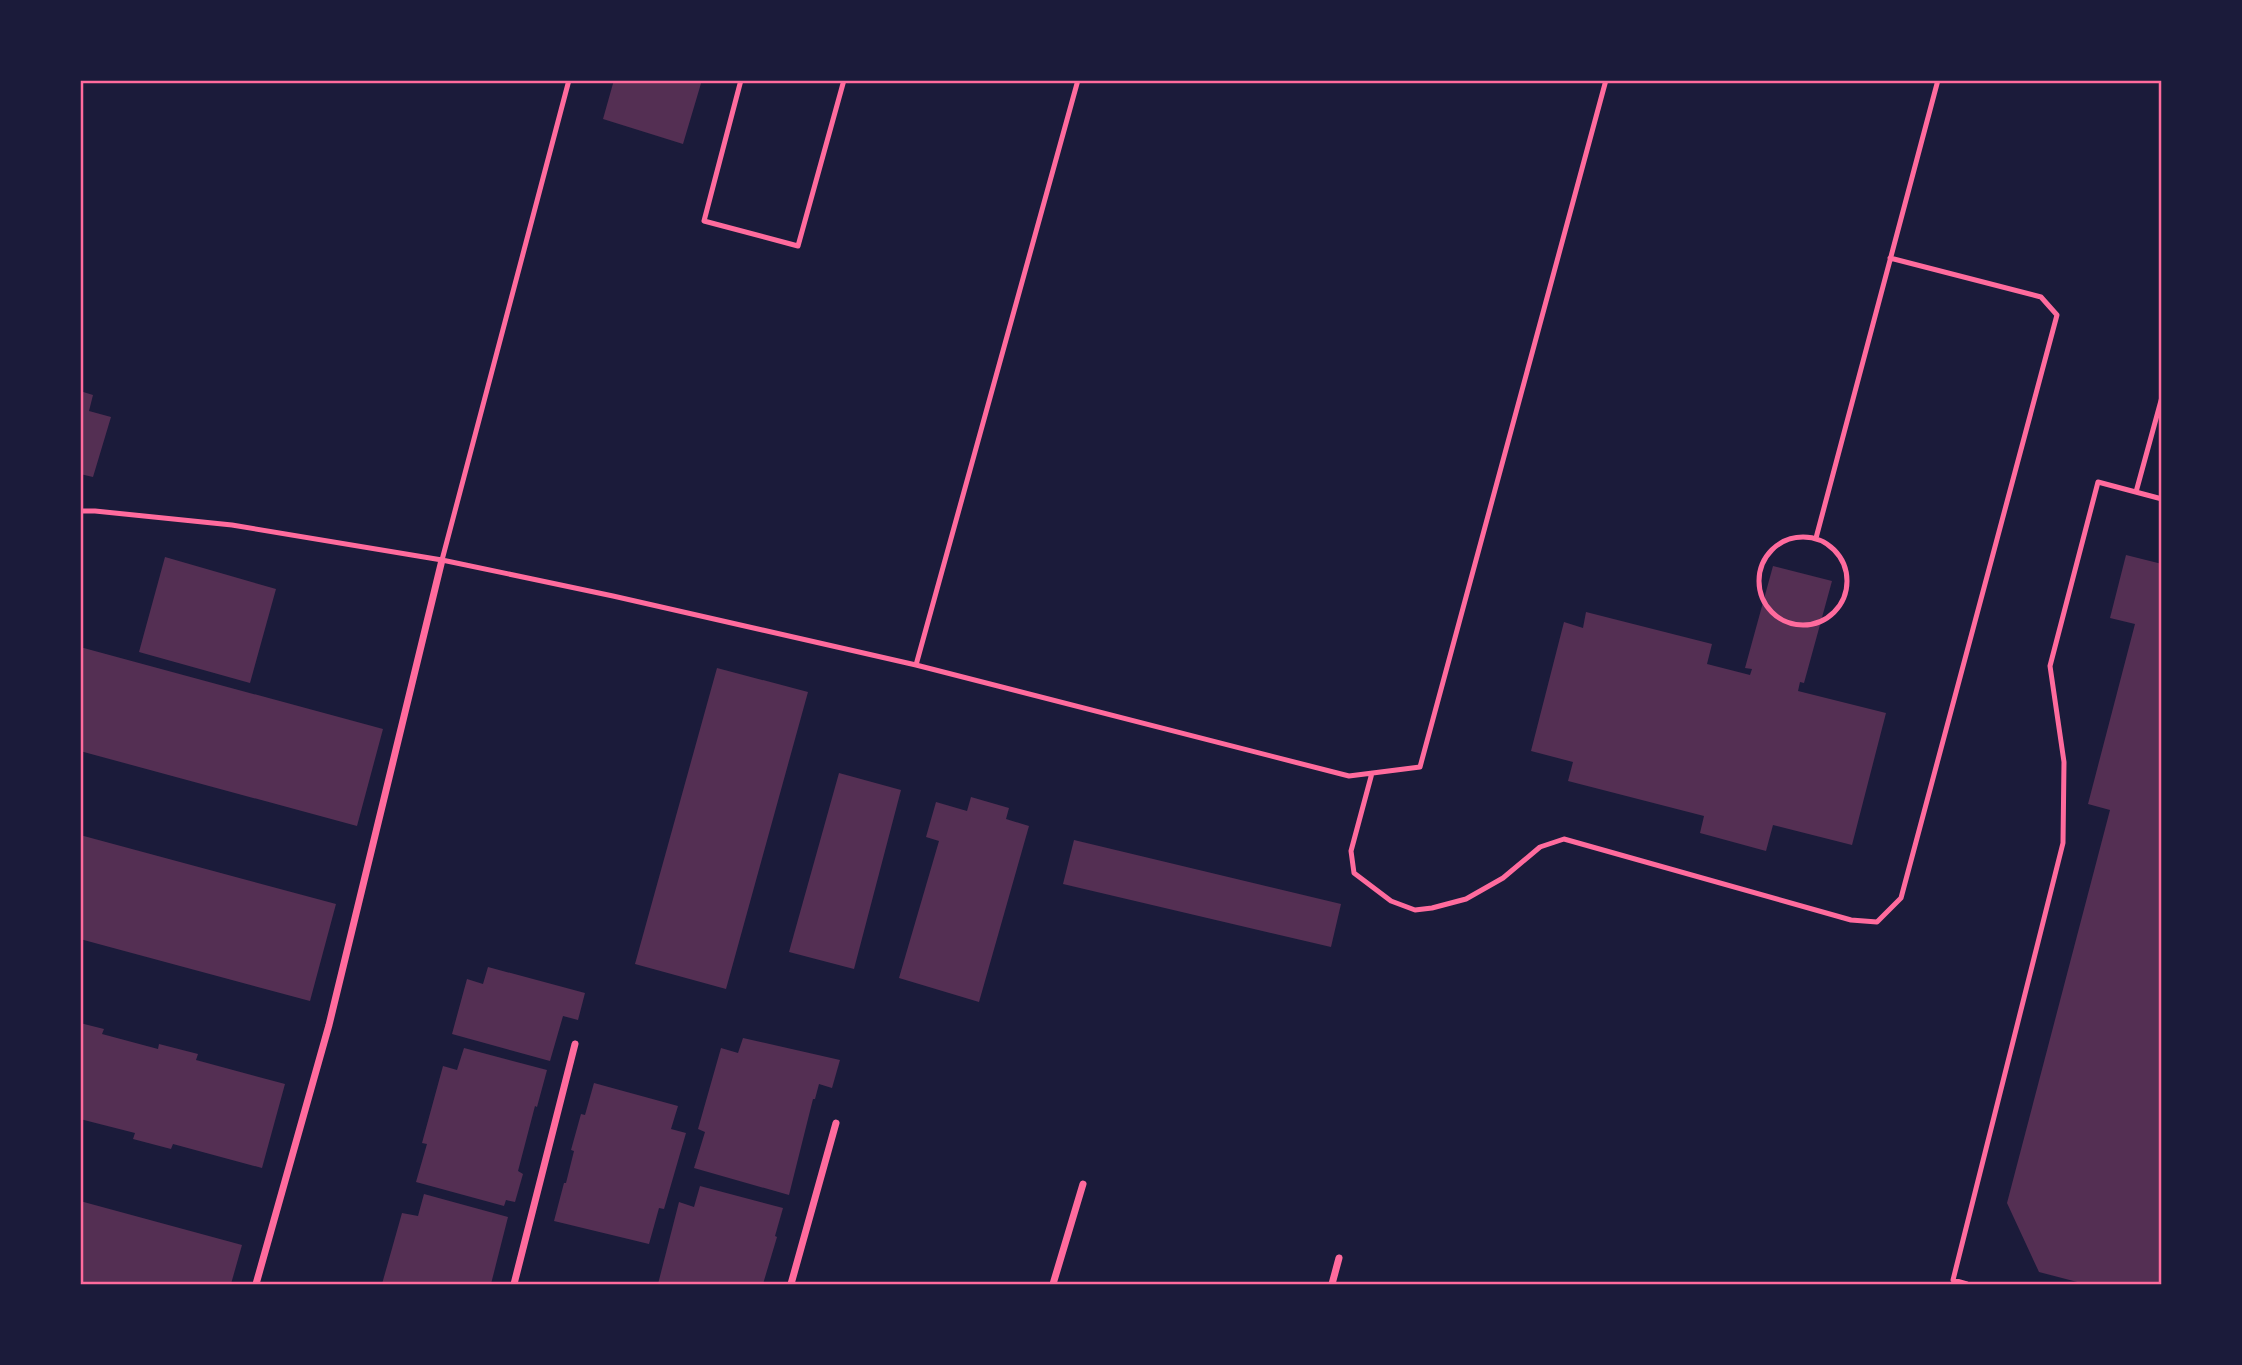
<svg xmlns="http://www.w3.org/2000/svg" width="2242" height="1365" font-family="'IBM Plex Sans',sans-serif">
	<style>
		.building { fill: #542f53 }
		.lines { fill: none; stroke-linecap: round; stroke-linejoin: round }
		.service { stroke: #ff6b9d; stroke-width: 5 }
		.minor { stroke: #ff6b9d; stroke-width: 7 }
		.neatline { fill: none; stroke: #ff6b9d; stroke-width: 2.5 }
	</style>
	<rect width="100%" height="100%" fill="#1b1b3a"/>
	<path class="building" d="M614 80H702L683 144 603 119Z
		M80 391 93 395 89 411 111 417 93 477 80 474Z
		M2126 555 2162 564V1284H2085L2039 1272 2007 1203 2110 810 2088 804 2135 624 2110 618Z
		M165 557 276 589 250 683 139 652Z
		M1773 566 1832 581 1804 683 1800 682 1798 691 1886 713 1852 845 1773 825 1766 851 1700 833 1704 816 1568 781 1573 762 1531 751 1564 622 1583 628 1586 612 1712 644 1707 664 1750 675 1752 669 1745 668Z
		M80 647 383 729 357 826 80 751Z
		M717 668 808 692 726 989 635 964Z
		M839 773 901 790 854 969 789 952Z
		M971 797 1009 808 1006 819 1029 826 979 1002 899 978 939 841 926 837 936 802 967 811Z
		M80 835 336 904 310 1001 80 939Z
		M1074 840 1341 904 1331 947 1063 884Z
		M488 967 585 993 578 1020 563 1016 550 1061 452 1034 467 979 483 984Z
		M80 1023 104 1029 102 1034 158 1049 159 1044 198 1054 196 1060 285 1084 262 1168 173 1144 171 1149 133 1139 135 1133 80 1119Z
		M743 1038 840 1060 832 1088 819 1084 815 1099H813L789 1195 694 1168 705 1132 698 1129 721 1048 738 1053Z
		M464 1048 547 1070 537 1107 535 1106 518 1171 523 1174 515 1202 506 1200 504 1206 416 1182 427 1144 422 1143 443 1066 457 1070Z
		M594 1083 678 1106 671 1129 686 1133 664 1209 659 1208 649 1244 554 1221 564 1183H566L574 1151 571 1150 581 1114 585 1115Z
		M700 1186 783 1208 775 1236 777 1237 763 1284H658L679 1202 694 1207Z
		M424 1194 508 1217 491 1284H382L402 1213 418 1216Z
		M80 1201 242 1245 231 1284H80Z"/>
	<g class="lines">
		<path class="service" d="M741 80 704 221 798 246 844 80
			M2136 492 2162 397
			M80 511H95L232 525 442 560 613 596 916 665 1349 776 1420 767 1606 80
			M1759 581a44 44 0 1 1 88 0a44 44 0 1 1-88 0Z
			M1816 538 1938 80
			M442 560 569 80
			M916 665 1078 80
			M1372 773 1351 851 1354 873 1391 901 1415 910 1432 908 1466 899 1503 878 1540 847 1564 839 1851 920 1877 922 1901 898 2057 315 2041 297 1890 258
			M1967 1284 1953 1280 2063 843 2064 762 2050 666 2098 482 2162 499"/>
		<path class="minor" d="M256 1284 329 1025 442 560
			M514 1284 575 1044
			M791 1284 836 1123
			M1053 1284 1083 1184
			M1332 1284 1339 1258"/>
	</g>
	<rect width="2242" height="1365" fill="none" stroke="#1b1b3a" stroke-width="164"/>
	<rect x="82" y="82" width="2078" height="1201" class="neatline"/>
</svg>
